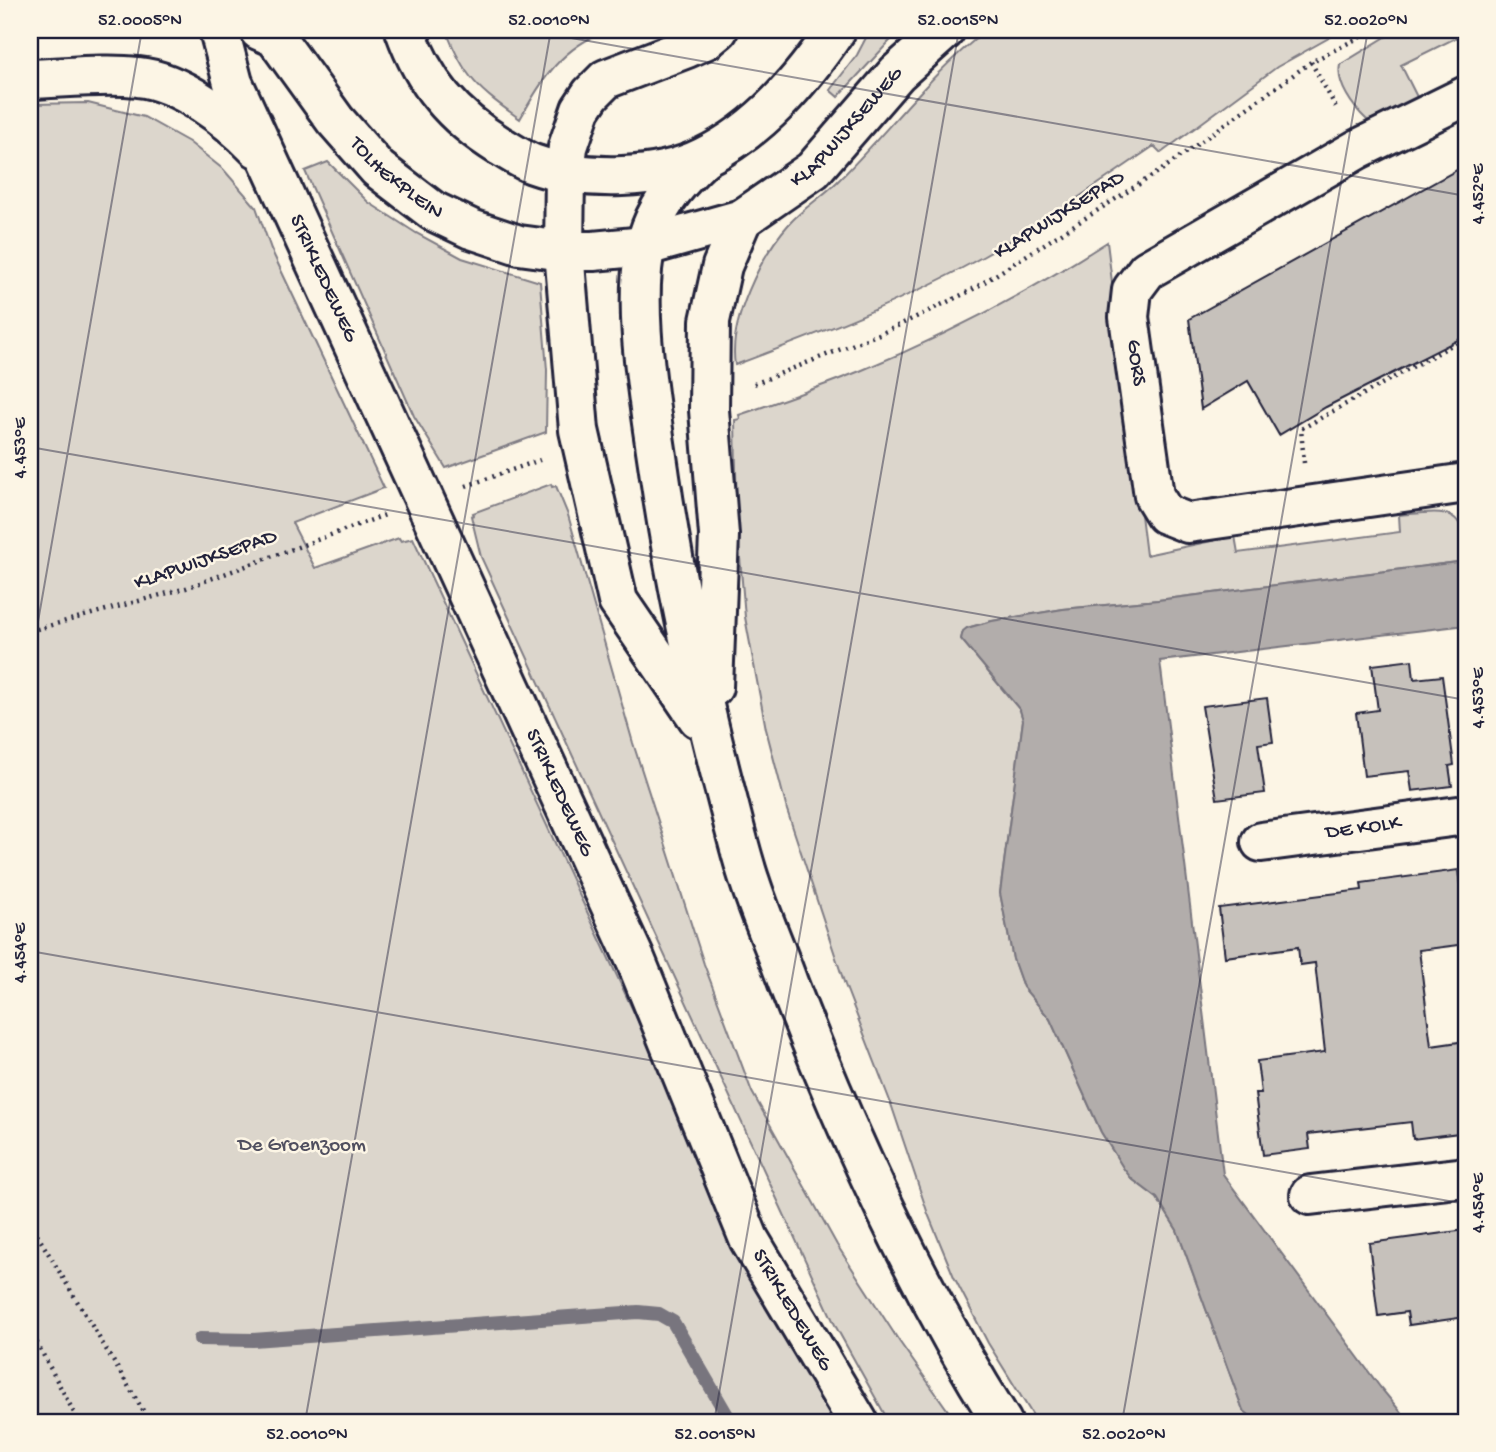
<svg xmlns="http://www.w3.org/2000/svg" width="1496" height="1452" font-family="'Gochi Hand',sans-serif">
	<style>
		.green { fill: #dcd6cc; stroke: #7f7c84; stroke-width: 2 }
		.water { fill: #b2adab; stroke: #78757e; stroke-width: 2 }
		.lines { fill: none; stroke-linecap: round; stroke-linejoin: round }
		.stream { stroke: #78757e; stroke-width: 14 }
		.building { fill: #c6c1bb; stroke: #22223b; stroke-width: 2 }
		.street-casing { stroke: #22223b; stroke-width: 44 }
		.secondary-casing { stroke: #22223b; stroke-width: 44 }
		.primary-casing { stroke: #22223b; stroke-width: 44 }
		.path { stroke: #22223b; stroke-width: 4.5; stroke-dasharray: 2 5; stroke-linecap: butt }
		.street { stroke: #fcf5e5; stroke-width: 38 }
		.secondary { stroke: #fcf5e5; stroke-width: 38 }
		.primary { stroke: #fcf5e5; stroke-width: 38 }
		.ticks { fill: none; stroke: #22223b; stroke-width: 2; stroke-opacity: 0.45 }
		.labels { text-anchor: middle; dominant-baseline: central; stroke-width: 5; stroke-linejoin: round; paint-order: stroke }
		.street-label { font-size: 21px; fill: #22223b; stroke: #fcf5e5 }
		.park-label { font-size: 21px; fill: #504f5f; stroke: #fcf5e5 }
		.neatline { fill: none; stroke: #22223b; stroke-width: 2.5 }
		.ticks-label { font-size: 18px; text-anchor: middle; fill: #22223b }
	</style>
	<rect width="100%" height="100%" fill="#fcf5e5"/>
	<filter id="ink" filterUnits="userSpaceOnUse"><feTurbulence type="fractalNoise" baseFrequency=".0143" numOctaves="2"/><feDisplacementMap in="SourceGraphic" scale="14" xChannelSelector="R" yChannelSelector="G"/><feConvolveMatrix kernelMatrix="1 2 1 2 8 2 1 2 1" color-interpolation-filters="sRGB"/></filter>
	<g filter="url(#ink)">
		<path class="green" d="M446 30H608C561 48 544 77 520 119 479 90 464 78 446 30Z
			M870 30H900L838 97 830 90 857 55Z
			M987 30H1343L1277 67 1161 153 1154 146C1098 184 1043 223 984 256 905 301 820 333 735 365 728 323 761 255 789 224 803 208 822 197 837 182 888 132 930 73 987 30Z
			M1397 30H1466V33L1401 65 1417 97 1382 119 1367 120C1353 107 1336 84 1340 65Z
			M88 103 144 117 189 142 224 170 256 207 271 249 384 488 292 523 315 568 399 538 401 541 413 538 732 1223 845 1422H30V104Z
			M328 162 368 202 416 233 462 258 540 282 547 370 546 432 446 468 414 416 305 171Z
			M1107 242 1146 555 1235 536 1238 553 1400 532 1399 515C1445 511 1466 504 1466 561L1158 600 1063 609 992 621 967 628 963 632 961 639 1020 710 1023 720 1000 893 1013 959 1023 987 1050 1019 1101 1132 1124 1169 1132 1179 1157 1198 1177 1230 1243 1410 1258 1422H1037L988 1343 954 1277 928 1214 890 1101 845 985 787 810 766 729 745 617 737 521 735 420 740 419 739 415C780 401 820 387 860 371 946 336 1029 292 1107 242Z
			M551 484 552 487 556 486 568 515 633 743 704 964 752 1092 837 1245 899 1341 956 1422H889L836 1327 481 557 471 516 474 515 473 513Z"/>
		<path class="water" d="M1466 561V625L1160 661 1223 1174 1380 1387 1409 1422H1258L1243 1410 1177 1230 1157 1198 1132 1179 1124 1169 1101 1132 1050 1019 1023 987 1013 959 1000 893 1023 720 1020 710 961 639 963 631 967 628 992 621 1063 609 1158 600Z"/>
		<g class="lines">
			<path class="stream" d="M200 1339 253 1340 638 1312 659 1314 673 1322 731 1422"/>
		</g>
		<path class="building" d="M1466 165V336L1326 407 1279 435 1248 381 1201 409 1189 319Z
			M1412 660 1414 679 1442 676 1454 765 1449 766 1452 786 1412 791 1409 771 1364 776 1356 713 1378 710 1372 665Z
			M1267 698 1273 742 1258 744 1265 793 1217 799 1202 706Z
			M1458 870 1461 892 1466 891V944L1419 950 1431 1046 1466 1041V1132L1413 1139 1411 1122 1308 1134 1310 1149 1263 1155 1255 1093H1261L1257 1061 1325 1052 1315 963 1300 965 1298 947 1225 957 1219 908 1362 890 1361 883Z
			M1466 1230V1317L1409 1325 1407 1312 1378 1316 1369 1243Z"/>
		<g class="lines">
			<defs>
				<g id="street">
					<path id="s1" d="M1466 96 1358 149 1147 270 1132 290 1129 317 1154 496 1165 514 1188 523 1466 483"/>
					<path id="s2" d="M1261 842 1466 815"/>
					<path d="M1310 1195 1466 1177"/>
				</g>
				<g id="secondary">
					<path id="s3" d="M742 219 813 170 897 73 945 30"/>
				</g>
				<g id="primary">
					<path id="s4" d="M219 30 233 83 636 961 749 1239 858 1422"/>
					<path id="s5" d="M259 30 275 37 335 120 378 169 433 211 471 229 519 245 564 251H593L646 246 742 219"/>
					<path d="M405 30C424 83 453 117 500 146 511 152 522 160 533 164 561 174 592 177 622 176 651 175 678 170 704 157 761 129 801 81 836 30"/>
					<path d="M30 79C63 78 106 73 138 77 180 81 229 119 257 148"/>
					<path d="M703 158C681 179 662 199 651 228 627 289 651 412 660 477 675 581 697 682 723 783 732 816 739 850 750 882 761 916 776 949 788 983 847 1136 915 1284 1002 1422"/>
					<path d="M713 687 719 535 709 410 710 321 722 266 742 219"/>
					<path d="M698 718 618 601 579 430 564 251 565 173 568 147 581 109 591 94 606 79 687 48 707 39 718 30"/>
				</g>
			</defs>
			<use href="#street" class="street-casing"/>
			<use href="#secondary" class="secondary-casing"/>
			<use href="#primary" class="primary-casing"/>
			<path class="path" d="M1311 62 1338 111
				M754 384 889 330 970 291 1163 169 1311 62 1374 30
				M1304 463 1301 429 1466 337
				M466 486 540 460
				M30 631 186 588 385 515
				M30 1223 150 1422
				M30 1330 79 1422"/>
			<use href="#street" class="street"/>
			<use href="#secondary" class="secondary"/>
			<use href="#primary" class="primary"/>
		</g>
	</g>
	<path class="ticks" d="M526 30 1466 196M30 447 1466 700M30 667 142 30M30 951 1466 1204M305 1422 551 30M714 1422 959 30M1122 1422 1368 30"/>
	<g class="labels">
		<g class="street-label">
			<text stroke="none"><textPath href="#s3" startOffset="140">KLAPWIJKSEWEG</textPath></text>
			<text stroke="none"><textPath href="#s5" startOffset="205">TOLHEKPLEIN</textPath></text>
			<text transform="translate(1060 216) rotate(-32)">KLAPWIJKSEPAD</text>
			<text stroke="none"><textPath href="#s4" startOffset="270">STRIKLEDEWEG</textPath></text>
			<text stroke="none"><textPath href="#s1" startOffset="462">GORS</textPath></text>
			<text transform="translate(206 561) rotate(-19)">KLAPWIJKSEPAD</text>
			<text stroke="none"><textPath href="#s4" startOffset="836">STRIKLEDEWEG</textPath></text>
			<text stroke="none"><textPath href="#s2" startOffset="103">DE KOLK</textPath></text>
			<text stroke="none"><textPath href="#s4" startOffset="1404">STRIKLEDEWEG</textPath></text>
		</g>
		<g class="park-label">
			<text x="302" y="1146">De Groenzoom</text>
		</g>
	</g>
	<rect width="1496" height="1452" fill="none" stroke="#fcf5e5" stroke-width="77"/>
	<rect x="38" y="38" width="1420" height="1376" class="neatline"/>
	<g class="ticks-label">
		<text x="140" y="25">52.0005°N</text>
		<text x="549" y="25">52.0010°N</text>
		<text x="958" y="25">52.0015°N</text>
		<text x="1366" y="25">52.0020°N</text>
		<text transform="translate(1477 194) rotate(-90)" y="6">4.452°E</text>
		<text transform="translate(19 448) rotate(-90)" y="6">4.453°E</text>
		<text transform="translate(1477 698) rotate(-90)" y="6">4.453°E</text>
		<text transform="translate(19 953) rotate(-90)" y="6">4.454°E</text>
		<text transform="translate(1477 1203) rotate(-90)" y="6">4.454°E</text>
		<text x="307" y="1439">52.0010°N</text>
		<text x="715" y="1439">52.0015°N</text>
		<text x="1124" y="1439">52.0020°N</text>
	</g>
</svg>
